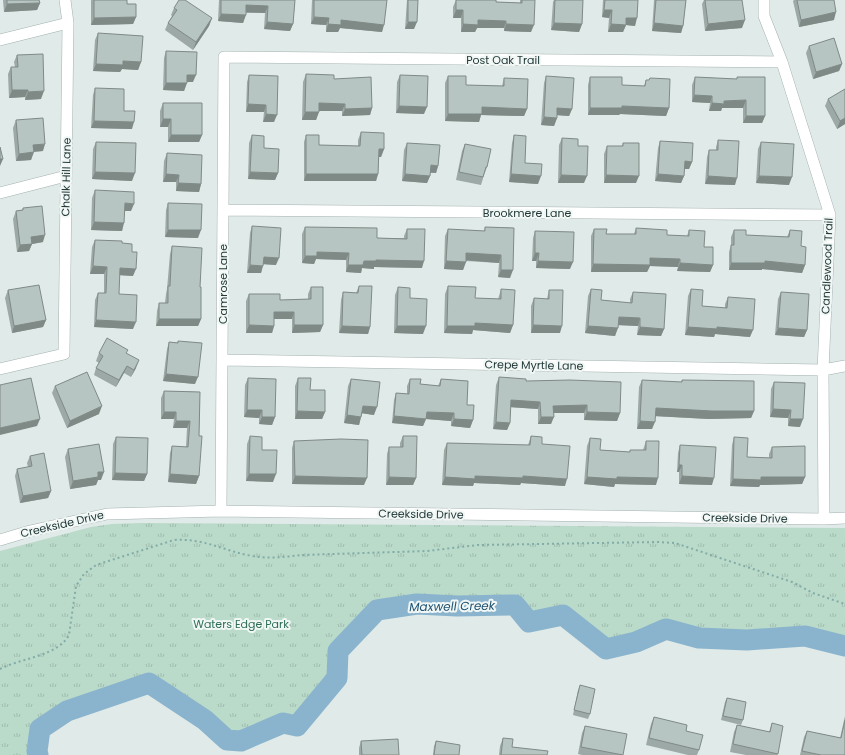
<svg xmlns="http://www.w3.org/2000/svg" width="845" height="755" font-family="Poppins,sans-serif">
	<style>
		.park { fill: url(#park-tufts) }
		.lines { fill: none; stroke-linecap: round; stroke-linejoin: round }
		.river { stroke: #8ab4cd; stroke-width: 21 }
		.minor-casing { stroke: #a3b1b0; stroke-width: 12 }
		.path { stroke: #82aca8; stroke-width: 2; stroke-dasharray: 2 3; stroke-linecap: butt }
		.minor { stroke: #fff; stroke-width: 11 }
		.wall { fill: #9da9a6 }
		.shaded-wall { fill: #7f8a87 }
		.building { fill: #b6c5c1; stroke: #7f8a87 }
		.labels { text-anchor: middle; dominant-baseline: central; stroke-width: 4; stroke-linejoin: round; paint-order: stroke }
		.street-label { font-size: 11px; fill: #223938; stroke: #f0f7f5 }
		.park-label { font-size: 11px; fill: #2e6e55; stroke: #f0f7f5 }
		.water-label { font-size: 12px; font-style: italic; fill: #1f5272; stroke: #f0f7f5 }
	</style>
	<defs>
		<pattern id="park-tufts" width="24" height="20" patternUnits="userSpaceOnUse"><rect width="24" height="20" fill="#badaca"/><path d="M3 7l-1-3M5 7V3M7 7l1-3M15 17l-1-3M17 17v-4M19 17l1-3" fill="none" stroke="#a0bcae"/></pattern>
	</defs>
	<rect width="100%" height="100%" fill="#e0eae8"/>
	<path class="park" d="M142 523 845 528V646L805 636 747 640 699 638 666 629 636 642 606 649 563 615 529 622 515 605 457 606 417 604 377 610 338 651 337 678 297 726 283 723 241 741 227 740 205 720 149 683 67 711 40 729 37 751 38 755H0V551L91 527 112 524Z"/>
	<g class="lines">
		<path class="river" d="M38 755 37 751 40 729 67 711 149 683 205 720 227 740 241 741 283 723 297 726 337 678 338 651 377 610 417 604 457 606 515 605 529 622 563 615 606 649 636 642 666 629 699 638 747 640 805 636 845 646"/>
		<defs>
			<path id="minor" d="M764 0V16L782 62 830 215 823 370 824 519
				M0 40 68 23
				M0 193 66 176
				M224 210 830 215
				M223 360 823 370 845 366
				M0 369 64 354 68 23 65 0
				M221 511 224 57 782 62
				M0 540 30 531 107 514 221 511 824 519 845 518"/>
		</defs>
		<use href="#minor" class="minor-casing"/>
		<path class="path" d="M0 669C21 658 58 656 69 635L76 586 84 574 96 565 174 540C204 538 224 551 252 556 268 559 285 557 302 555L427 551 478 545 657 542 675 543 792 582 813 593 845 604"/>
		<use href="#minor" class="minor"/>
	</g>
	<path class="wall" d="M3 0H39L40 3 37 10 4 12Z
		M91 0H127V4L136 17 133 24 91 25Z
		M219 0H295L293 24 290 31 264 29 265 13H246L243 23 218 21Z
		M312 0H387L382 32 340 28 338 32H326V25L311 24Z
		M407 0H418L414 29H405Z
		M456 0 520 3V0H535L531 32 504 31V28H477L475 32H461V18H453V7Z
		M554 0H583L582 24 579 32 551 30 553 2Z
		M603 0H638L635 26 626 25 623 32H608L609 18 602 17Z
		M654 0H686L683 26 681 33 652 31Z
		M704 0H742V28L705 31 702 4Z
		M794 0H834V20L799 27 793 1Z
		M174 8 212 18 209 26 193 50 165 30 168 23 172 16 171 15Z
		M98 33 141 62 138 70 122 69 120 72 93 71 95 40Z
		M809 46 842 64 839 71 813 79 806 53Z
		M166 51 193 82H187L184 91 163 90 164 58Z
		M17 55 41 99 25 100V97L9 98 8 74 11 67H15L14 62Z
		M306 74 334 79 372 108 370 115 342 116V111H319L316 120H302L303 82Z
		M249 75 278 76 274 122H263L264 112H246L247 82Z
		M400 75 424 114 396 113 397 82Z
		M448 76 466 85 502 86 504 78 527 109 524 116 481 115 479 122 445 121V83Z
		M546 76 572 109 569 116 557 115V118L554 126 541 125 544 83Z
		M590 77 622 85 644 86 646 80H649L650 78 669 108 666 116 620 114 619 115H588V85Z
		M695 77 737 79V77L765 116 762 123H743V108H722L721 111H709L710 103 692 102V85Z
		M95 88 124 111 132 129 91 128 93 95Z
		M828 99 845 124 837 129 825 106Z
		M163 103 202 135 199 142H168V127H160V111Z
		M16 120 43 151 33 152 31 160 16 161 13 128Z
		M361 132 384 149 381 157H379L378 174 376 181H304V142L306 135 319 145 358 146V140Z
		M252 135 264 148 278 173 275 180 248 179 249 143Z
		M514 135 525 163 538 184 509 182 512 143Z
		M562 138 578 146 584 183H558L559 145Z
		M718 140 735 185 705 184 707 157 709 150H716V147Z
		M660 141 692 162 689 169H684V176L681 183 655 181 658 148Z
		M96 142 132 181 92 179 93 149Z
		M761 142 789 185 756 183 758 149Z
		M407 143 438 166 436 173H430V176L427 183 402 181 404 150Z
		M623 143 636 183H604V154L607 146H622Z
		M465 144 487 167 484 175 481 185 456 180 462 151Z
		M167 153 201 184 199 192 176 191V182H163L164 161Z
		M95 190 131 211H125L122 231 91 230 92 198Z
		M168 203 198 238 165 237 166 210Z
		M23 208 43 242 32 244 29 251 17 252 13 219 16 211 22 210Z
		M252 226 276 265 263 264 261 273H247L250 233Z
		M305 227 377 238H404V236L407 229 422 268 374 267V269L362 268 361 273 346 272V260L316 259 314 264 302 263V234Z
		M485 227 514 228 510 278 498 277 499 263 466 261 463 270 444 269 445 236 448 229 484 231Z
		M636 228 667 235 687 236 689 230 704 247 713 265 710 272 677 271 678 267 650 266 647 272H591V236L594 229 606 234H634Z
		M734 230 746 235 787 237 790 230 801 246 805 265 802 273 762 269V270H729V252L731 245V237Z
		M535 231 570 269 536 268V261H532L533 238Z
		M95 240 122 243 132 252 133 276 119 275V294L133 329 94 327 95 300 98 293H104V274H90L92 247Z
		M172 246 200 287 201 319 198 326H156L157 311 159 303H165L166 294 167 289 170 254Z
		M359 286 370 327 368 334 339 333 341 300 343 292 356 293Z
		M448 286 475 298 498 299 499 296 501 289 513 325 510 333 473 330 472 334 444 333 445 294Z
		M311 287 323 325 320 332 292 333V319H274V326L272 333H246V301L249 294 280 300 308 299V294Z
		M398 287 410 298 423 334 394 333 395 295Z
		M591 289 601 300 630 303V299L633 292 664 329 661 336 637 335 638 326 618 325 615 336 585 333 588 296Z
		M691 289 702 306 725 308V304L728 297 750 337 715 334 714 337 685 335 688 296Z
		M8 290 46 320 43 327 12 333 5 298Z
		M549 290 560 333H531V306L534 298 547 299Z
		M781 292 807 330 804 337 775 335 778 299Z
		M178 341 195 384 163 381 167 349 169 342 177 343Z
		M99 353 127 354 136 368 131 377 124 373 116 387 94 375 96 368 99 363 96 361Z
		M499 377 526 381 620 413 617 421 584 420V413H554L551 424H538V409L510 407V423L507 430 493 429 496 385Z
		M248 378 275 417 272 425 259 424V418L244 417 245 385Z
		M298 378 310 390 325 412 322 419H295V386Z
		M351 379 374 415 362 413 359 425 344 423 348 386Z
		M410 379 420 384 438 386 441 379 467 405 473 420 470 428 451 426V421L426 419 423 426 392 423 394 400 396 393 407 394V386Z
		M642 380 681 382 682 380 754 411 751 418 709 419 655 416 652 429H637L639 387Z
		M774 382 800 427 788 426V418L770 417 771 389Z
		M55 386 99 414 67 428 52 393Z
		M164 391 200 392 199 436V476L196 484 168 482 170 453 172 446 186 447 187 428H173L174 419H161V398Z
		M250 436 262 450 273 482 246 481 247 444Z
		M403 436 416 478 413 485H386L387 454 389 447H400V443Z
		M531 436 542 444 565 486 521 483 520 485 474 483 473 486 442 485 444 450 447 443 528 445Z
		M116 437 147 474 144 481 112 480 113 444Z
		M734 437 747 457 769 458V454L772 447 805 477 802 484 760 485 759 487 730 486 732 445Z
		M590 438 600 450 630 452V450H643L646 441 656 485 615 484 614 487 584 484 587 446Z
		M294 441 364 485 292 484V448Z
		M680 445 712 485 679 484V472H677L678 453Z
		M68 449 101 480H98L96 485 70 489 65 457Z
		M30 456 51 491 48 498 20 503 15 476 17 469 28 467 27 463Z
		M580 686 590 714 588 719 573 715 578 690Z
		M727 698 743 720 741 725 721 720 725 702Z
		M845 716V755H800L804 737 807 731 840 738Z
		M654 717 686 731 699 750 697 755H688L646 745 651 724Z
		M772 723 778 754 777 755H746L730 752 734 732 737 725 769 732Z
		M585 726 623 755H582L578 754 582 733Z
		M503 738 512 747 547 755H499L500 746Z
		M361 741 399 755H359V748Z
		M436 741 459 755H433L434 746Z"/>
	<path class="shaded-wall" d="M40 3 37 10 4 12 7 4Z
		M246 5 268 6 265 13 244 12Z
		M456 10H463L461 18H453Z
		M604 10H612L609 18 602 17Z
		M836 12 834 20 799 27 801 20Z
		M221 14 246 15 243 23 218 21Z
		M136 17 133 24 91 25 94 18Z
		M314 17 329 18 326 25 311 24Z
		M212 18 209 26 193 50 196 42Z
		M626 18H637L635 26 626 25 623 32H608L611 24Z
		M341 20 384 25 382 32 340 28 338 32H326L328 24Z
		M478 20 506 21 504 28H477L475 32H461L463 24Z
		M745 20 742 28 705 31 708 24Z
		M267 22 293 24 290 31 264 29Z
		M408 22H417L414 29H405Z
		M554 23 582 24 579 32 551 30Z
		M654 23 683 26 681 33 652 31Z
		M506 24 534 25 531 32 504 31Z
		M123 61 141 62 138 70 122 69 120 72 93 71 96 64Z
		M842 64 839 71 813 79 816 72Z
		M187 75H196L193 82H184Z
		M166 83H187L184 91 163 90Z
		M12 90H28L25 97 9 98Z
		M44 91 41 99 25 100 28 92Z
		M694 95 712 96 710 103 692 102Z
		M746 100 743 108H722L721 111H709L712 103 724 101Z
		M319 103 345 104 342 111H316Z
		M248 104 266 105 264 112H246Z
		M399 106 427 107 424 114 396 113Z
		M622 106 669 108 666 116 620 114 619 115H588L590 108Z
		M482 107 527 109 524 116 481 115 479 122 445 121 448 114Z
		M372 108 370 115 342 116 345 109Z
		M557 108 572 109 569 116 555 115Z
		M305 112H319L316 120H302Z
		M266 114 277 115 274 122H263Z
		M746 116H765L762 123H743Z
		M544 117 557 118 554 126 541 125Z
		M845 118V124L837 129 840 121Z
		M163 119H171L168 127H160Z
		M94 121 134 122 132 129 91 128Z
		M171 135H202L199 142H168Z
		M45 144 43 151 30 152 33 145Z
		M379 149H384L381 157H376Z
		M34 152 31 160 16 161 19 154Z
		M0 159H3L0 166Z
		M685 161 692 162 689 169H682Z
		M431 165 438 166 436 173 428 172Z
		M95 172 135 173 132 181 92 179Z
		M250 172 278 173 275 180 248 179Z
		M166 174 179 175 176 182H163Z
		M306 174H378L376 181H304Z
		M405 174 430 176 427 183 402 181Z
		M511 174 541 176 538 184 509 182Z
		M658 174 684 176 681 183 655 181Z
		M561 175 587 176 584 183H558Z
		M606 175 639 176 636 183H604Z
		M708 176 737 178 735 185 705 184Z
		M759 176 792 177 789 185 756 183Z
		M178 183 201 184 199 192 176 191Z
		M125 203 134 204 131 211H122Z
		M94 222 124 223 122 231 91 230Z
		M168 230H201L198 238 165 237Z
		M45 235 43 242 32 244 29 251 17 252 20 245 31 237Z
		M317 252 349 253 346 260 316 259 314 264 302 263 305 256Z
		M466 253 501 255 499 263 464 260Z
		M535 253H539L536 261H532Z
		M264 257 279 258 276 265 261 264Z
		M650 258 680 259 678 267 650 266 647 272H591L593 264Z
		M376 260 424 261 422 268 374 267V269L362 268 361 273 346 272 348 265 364 261Z
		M446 261 466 262 463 270 444 269Z
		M538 261 573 262 570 269 536 268Z
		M765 261 805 265 802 273 762 269V270H729L731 263Z
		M680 263 713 265 710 272 677 271Z
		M250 265 263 266 261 273H247Z
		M93 266 107 267 104 274H90Z
		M120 268 136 269 133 276 117 275Z
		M501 270H513L510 278 498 277Z
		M274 312H294L292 319H272Z
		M619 317 640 318 638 326 616 325Z
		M159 319H201L198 326H156Z
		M46 320 43 327 12 333 14 326Z
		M96 320 136 322 133 329 94 327Z
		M475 323 513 325 510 333 473 330 472 334 444 333 447 326Z
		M249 325 274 326 272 333H246Z
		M294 325H323L320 332 292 333Z
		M533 325 562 326 560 333H531Z
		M342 326 370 327 368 334 339 333Z
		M397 326H426L423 334 394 333Z
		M588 326 618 328 615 336 585 333Z
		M640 327 664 329 661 336 637 335Z
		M688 327H717L753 330 750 337 715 334 714 337 685 335Z
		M778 328 807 330 804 337 775 335Z
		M139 360 136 368 131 377 134 370Z
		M127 366 124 373 116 387 119 380Z
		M166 374 198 377 195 384 163 381Z
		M511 400 540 402 538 409 508 407Z
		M587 405 584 413H551L553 406Z
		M102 406 99 414 67 428 70 421Z
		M363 406 377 407 374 415 360 413Z
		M656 408 754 411 751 418 709 419 653 416Z
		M773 409 791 410 788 418 770 417Z
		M247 410H262L259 418 244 417Z
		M297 411 325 412 322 419H295Z
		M164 412H176L174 419H161Z
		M427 412 454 413 451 421 426 419 423 426 392 423 394 416Z
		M587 412 620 413 617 421 584 420Z
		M347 415 361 417 359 425 344 423Z
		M262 417H275L272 425 259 424Z
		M541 417H554L551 424H538Z
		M40 419 37 426 0 435V428Z
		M454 419 473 420 470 428 451 426Z
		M790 419H803L800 427 788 426Z
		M176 421H190L187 428H173Z
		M640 421 655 422 652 429H637Z
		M496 422 510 423 507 430 493 429Z
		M679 465H682L679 472H677Z
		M98 472H104L101 480H98L96 485 70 489 73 481Z
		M115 473 147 474 144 481 112 480Z
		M170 474 199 476 196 484 168 482Z
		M249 474H276L273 482 246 481Z
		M295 476 367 478 364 485 292 484Z
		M475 476H523L567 479 565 486 521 483 520 485 474 483 473 486 442 485 445 477Z
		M682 476 714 478 712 485 679 484Z
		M389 477 416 478 413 485H386Z
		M587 477H617L658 478 656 485 615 484 614 487 584 484Z
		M761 477H805L802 484 760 485 759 487 730 486 733 479Z
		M51 491 48 498 20 503 23 496Z"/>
	<path class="building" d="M7 0H39L40 3 7 4Z
		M94 0H127V4H136V17L94 18Z
		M179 0H185L212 18 196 42 168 23 177 10 174 8Z
		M221 0H295L293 24 267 22 268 6 246 5V15L221 14Z
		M314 0H387L384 25 341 20V25L328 24 329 18 314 17Z
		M408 0H418L417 22H408Z
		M456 0H496V2L522 3V0H535L534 25 506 24V21L478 20V25L463 24V10H456Z
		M555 0H583L582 24 554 23Z
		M605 0H638L637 18H626V25L611 24 612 10H604Z
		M656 0H686L683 26 654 23Z
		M705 0H742L745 20 708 24Z
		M797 0H834L836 12 801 20Z
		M98 33 143 36 141 62 123 61V65L96 64Z
		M834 38 842 64 816 72 809 46Z
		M166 51 197 52 196 75H187V83H166Z
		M43 54 44 91 28 92V90H12L11 67H18L17 55Z
		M306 74 334 75V79L371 77 372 108 345 109V104L319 103V112H305Z
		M249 75 278 76 277 115 266 114V105L248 104Z
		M400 75 428 76 427 107 399 106Z
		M448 76H466V85L504 86V78L528 79 527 109 482 107V114H448Z
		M546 76 574 78 572 109 557 108V118L544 117Z
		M590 77H622V85L645 86 646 80H649L650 78 670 79 669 108 622 106V108H590Z
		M695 77 737 79V77H765V116H746V100L724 101V104L712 103V96L694 95Z
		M95 88 124 89V111H135L134 122 94 121Z
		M845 89V118L840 121 828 99Z
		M163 103H202V135H171V119H163Z
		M43 118 45 144 33 145 34 152 19 154 16 120Z
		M361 132 384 133V149H379L378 174H306V135H319V145L360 146Z
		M252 135 264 136V148L279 149 278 173 250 172Z
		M514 135 526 136 525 163 542 164 541 176 511 174Z
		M562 138 578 139V146H588L587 176 561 175Z
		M718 140 739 141 737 178 708 176 709 150H718Z
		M660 141 693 143 692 162 685 161 684 176 658 174Z
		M96 142 136 143 135 173 95 172Z
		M761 142 794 144 792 177 759 176Z
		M407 143 440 145 438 166 431 165 430 176 405 174Z
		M623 143H639V176L606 175 607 146H623Z
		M465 144 491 149 487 167H486L483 177 459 172Z
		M0 147 3 159H0Z
		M167 153 202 155 201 184 178 183 179 175 166 174Z
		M95 190 134 192V204L125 203 124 223 94 222Z
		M168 203 202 204 201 230H168Z
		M42 206 45 235 31 237 32 244 20 245 16 211 23 210V208Z
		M252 226 281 228 279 258 264 257 263 266 250 265Z
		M305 227 377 228V238L407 239V229H425L424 261 376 260V261H364L363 265H348L349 253 317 252V256H305Z
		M485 227 514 228 513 270H501V255L466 253V262L446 261 448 229 485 231Z
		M636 228 667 230V235L689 236V230L705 231 704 247H713V265L680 263V259L650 258V265L593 264 594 229H607L606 234H636Z
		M734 230H746V235L789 237 790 230 802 231 801 246 806 247 805 265 765 261V263H731V245H734Z
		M535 231 574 232 573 262 538 261 539 253H535Z
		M95 240 122 241V243L132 244V252H137L136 269 120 268 119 294 137 295 136 322 96 320 98 293H106L107 267 93 266Z
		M172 246 202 248 200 287H201V319H159V303H168V286H170Z
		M39 285 46 320 14 326 8 290Z
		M359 286H372L370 327 342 326 343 292 358 293Z
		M448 286 476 287 475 298 501 299V289L515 290 513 325 475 323V326H447Z
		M311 287H323V325H294V312H274V326L249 325V294H280V300L311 299Z
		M398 287 410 288V298L427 299 426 326H397Z
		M591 289 602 290 601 300 632 303 633 292 666 294 664 329 640 327V318L619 317 618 328 588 326Z
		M691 289 703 290 702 306 727 308 728 297 755 299 753 330 717 327V329L688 327Z
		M549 290H563L562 326 533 325 534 298 549 299Z
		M781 292 809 294 807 330 778 328Z
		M107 338 128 350 126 353 139 360 134 370 127 366 119 380 96 368 103 356 99 353Z
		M178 341 202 343 198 377 166 374 169 342 178 343Z
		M87 372 102 406 70 421 55 386Z
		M499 377 526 379V381L570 380 621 382 620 413 587 412V405L553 406 554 417H541L540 402 511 400 510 423 496 422Z
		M31 378 40 419 0 428V385Z
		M248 378 276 379 275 417H262V410H247Z
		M298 378H311L310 390H325V412L297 411Z
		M351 379 380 382 377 407 363 406 361 417 347 415Z
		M410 379H421L420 384 440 386 441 379 468 381 467 405H474L473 420 454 419V413L427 412 426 419 394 416 396 393 409 394Z
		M642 380 682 382V380L754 381V411H712L656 408 655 422 640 421Z
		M774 382 805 383 803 419H790L791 410 773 409Z
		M164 391 200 392 199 436H202L199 476 170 474 172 446 188 447 190 421H176V412H164Z
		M250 436 262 437V450H277L276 474H249Z
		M403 436H417L416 478 389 477V447H403Z
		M531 436 542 437V444L570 446 567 479 523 476V478L475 476V479L445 477 447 443 530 445Z
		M116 437 148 438 147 474 115 473Z
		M734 437 748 438 747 457 772 458V447L805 446V477H761V480L733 479Z
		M590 438 601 439 600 450 630 452V450H646V441H659L658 478 617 477V479L587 477Z
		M341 439 368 440 367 478 295 476 294 441Z
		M99 444 104 472H98V477L73 481 68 449Z
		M680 445 716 447 714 478 682 476V465H679Z
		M44 453 51 491 23 496 17 469 32 466 30 456Z
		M580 685 595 689 590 714 574 710Z
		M727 698 746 702 743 720 723 716Z
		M654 717 687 725 686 731 703 735 699 750 649 738Z
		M845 720V755H821L802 751 807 731 841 738Z
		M772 723 783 726 778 754 733 744 737 725 770 732Z
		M585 726 627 734 623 755 581 747Z
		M503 738 513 739 512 747 548 751 547 755H501Z
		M398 739 399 755H362L361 741Z
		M436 741 460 745 459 755H434Z"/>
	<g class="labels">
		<g class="street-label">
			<text x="503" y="60">Post Oak Trail</text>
			<text transform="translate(66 177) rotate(-89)">Chalk Hill Lane</text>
			<text x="527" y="213">Brookmere Lane</text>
			<text transform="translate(827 266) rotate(-88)">Candlewood Trail</text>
			<text transform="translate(223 284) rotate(-90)">Camrose Lane</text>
			<text transform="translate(534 365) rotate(1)">Crepe Myrtle Lane</text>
			<text transform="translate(421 514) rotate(1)">Creekside Drive</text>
			<text transform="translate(745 518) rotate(1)">Creekside Drive</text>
			<text transform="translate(62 524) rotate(-13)">Creekside Drive</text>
		</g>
		<g class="park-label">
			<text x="241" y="624">Waters Edge Park</text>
		</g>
		<g class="water-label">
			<text transform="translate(452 606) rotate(-1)">Maxwell Creek</text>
		</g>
	</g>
</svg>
